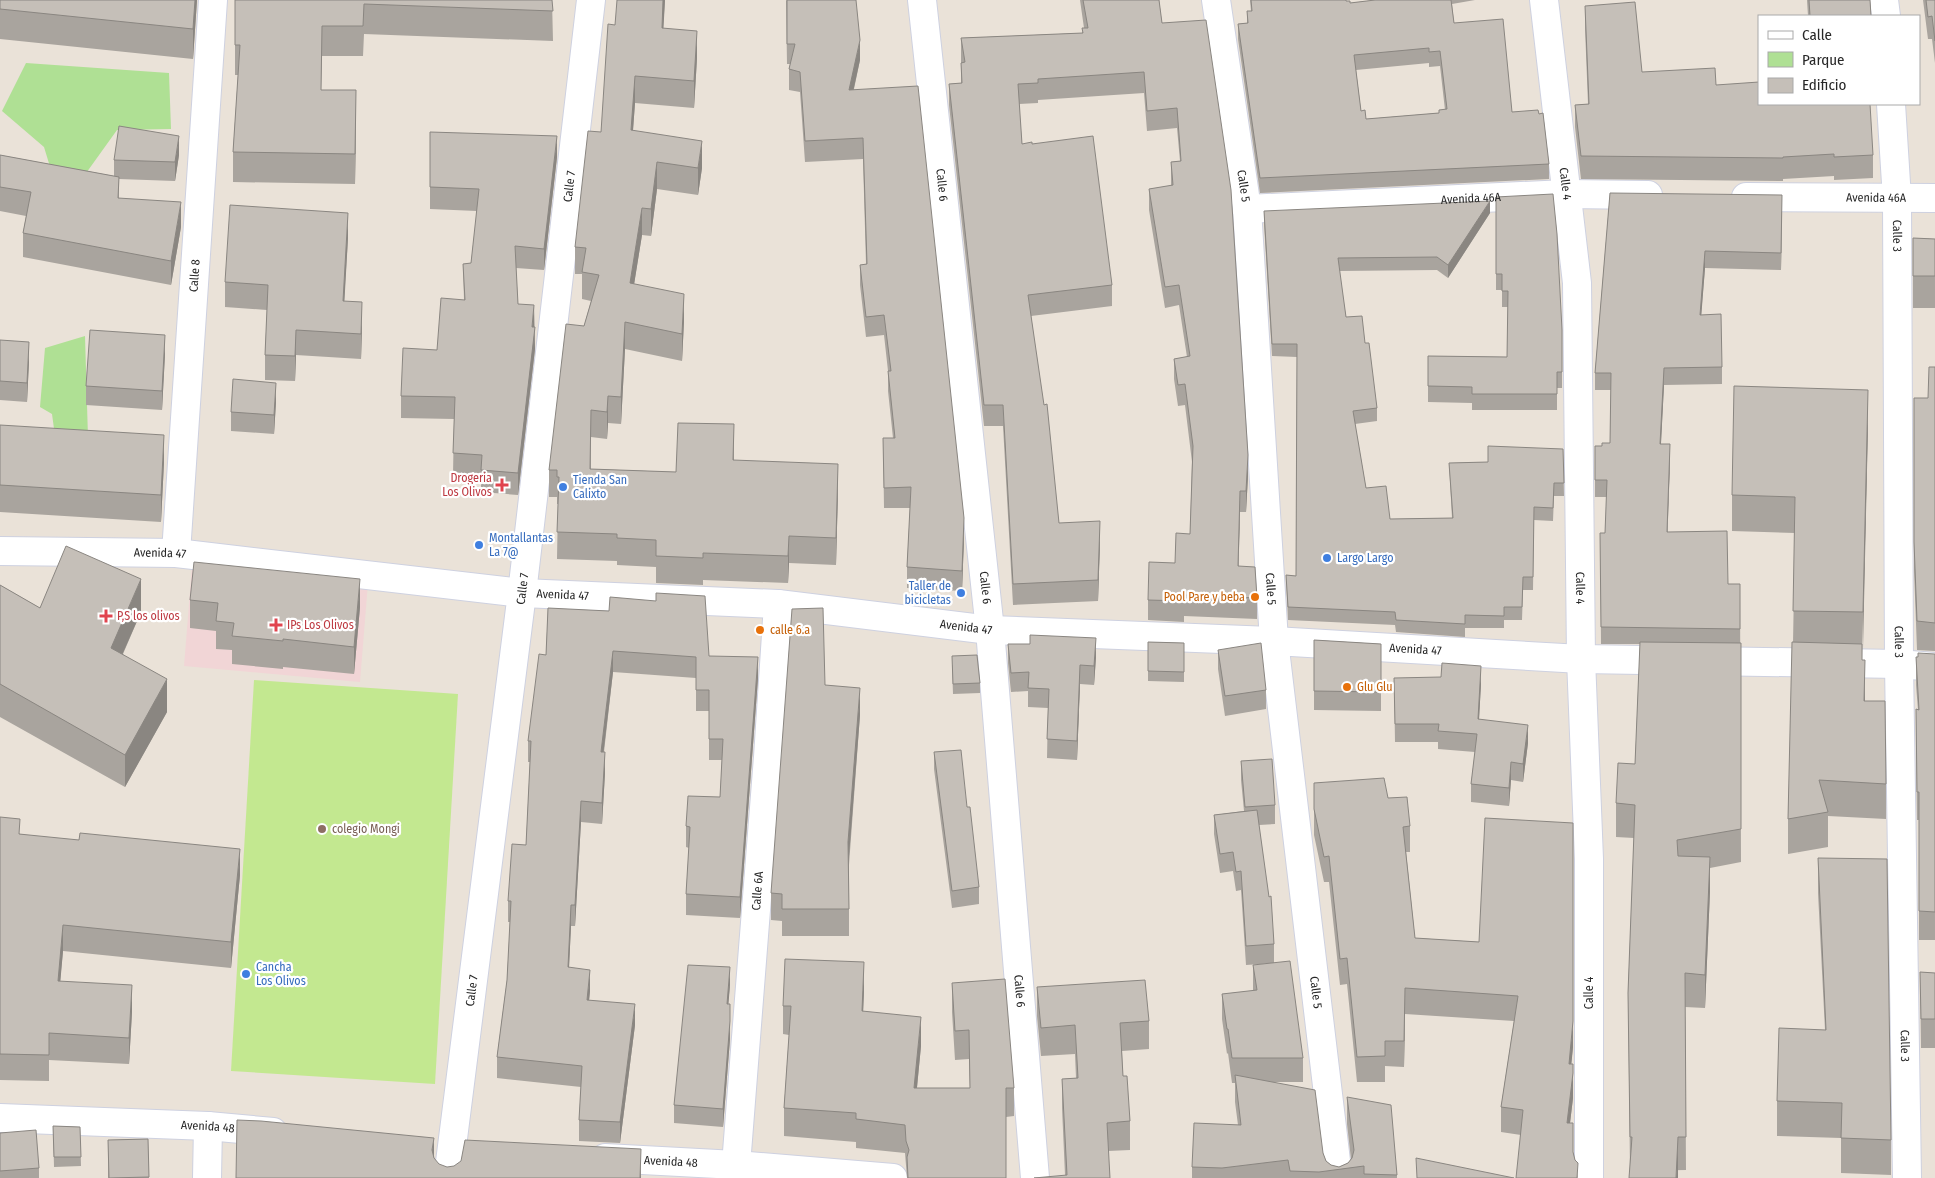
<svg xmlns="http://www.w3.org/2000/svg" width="1935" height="1178" font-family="'Fira Sans Condensed',sans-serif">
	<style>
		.medical { fill: #f1d5d6 }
		.green { fill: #afe094 }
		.pitch { fill: #c3e890 }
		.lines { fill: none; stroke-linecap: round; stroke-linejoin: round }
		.minor-casing { stroke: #ced1e0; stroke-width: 30 }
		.tertiary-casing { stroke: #ced1e0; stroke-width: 30 }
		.minor { stroke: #fff; stroke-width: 28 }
		.tertiary { stroke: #fff; stroke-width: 28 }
		.wall { fill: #a9a49e; fill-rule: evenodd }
		.shaded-wall { fill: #8a8681 }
		.building { fill: #c5bfb8; stroke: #8a8681; fill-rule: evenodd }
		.health-dot { fill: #e0444e; stroke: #fff; stroke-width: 2 }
		.shop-dot { fill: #3f7fe0; stroke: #fff; stroke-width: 2 }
		.food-dot { fill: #e8710a; stroke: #fff; stroke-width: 2 }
		.education-dot { fill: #8d6e63; stroke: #fff; stroke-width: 2 }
		.labels { text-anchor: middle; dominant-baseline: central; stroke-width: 4.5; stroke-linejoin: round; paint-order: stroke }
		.street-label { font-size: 12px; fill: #272727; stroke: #fff }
		.health-label { font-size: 12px; fill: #be3a42; stroke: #fff; text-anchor: start }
		.shop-label { font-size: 12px; fill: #366cbe; stroke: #fff; text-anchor: start }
		.food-label { font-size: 12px; fill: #c56008; stroke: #fff; text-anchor: start }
		.education-label { font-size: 12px; fill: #785e54; stroke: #fff; text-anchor: start }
	</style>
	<rect width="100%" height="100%" fill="#eae2d8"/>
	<path class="medical" d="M192 567 368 583 360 682 184 666Z"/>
	<path class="green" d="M26 63 169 73 171 129 117 130 84 176 51 170 44 147 2 111Z
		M85 336 88 438 55 436 52 414 40 407 45 348Z"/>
	<path class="pitch" d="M254 680 458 694 435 1084 231 1071Z"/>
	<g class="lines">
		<defs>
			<g id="minor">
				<path id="s1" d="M922 0 990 630 1035 1178"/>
				<path id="s2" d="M1216 0 1247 209 1274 641 1338 1178"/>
				<path id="s3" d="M1544 0 1577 283 1581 659 1589 859V1178"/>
				<path d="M1884 0 1886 16"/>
				<path id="s4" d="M1891 104 1897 199 1899 664 1907 1178"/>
				<path id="s5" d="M1746 197 1935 198"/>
				<path id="s6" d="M1247 209 1566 194 1648 195"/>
				<path id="s7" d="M176 553 213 0"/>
				<path id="s8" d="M0 1118 208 1126 273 1132"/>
				<path id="s9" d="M605 1158 736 1165 893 1178"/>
				<path d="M207 1178 208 1126"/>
				<path id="s10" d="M448 1178 522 593 591 0"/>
				<path id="s11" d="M737 1178 736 1165 768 757 778 604"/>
			</g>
			<g id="tertiary">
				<path id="s12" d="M0 551 176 553 522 593 778 604 990 630 1274 641 1581 659 1899 664 1935 667"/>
			</g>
		</defs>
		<use href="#minor" class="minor-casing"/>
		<use href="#tertiary" class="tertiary-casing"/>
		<use href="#minor" class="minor"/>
		<use href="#tertiary" class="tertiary"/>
	</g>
	<path class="wall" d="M0 0H197L193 59 0 39Z
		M235 0H552L553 41 364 34 363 56H322L321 90 356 121 355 184 233 182V152L238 75H235Z
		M665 0 663 28 697 58 694 108 635 103 633 130 702 168 698 195 657 189 651 236 642 235 634 284 684 321 682 361 625 349 621 424 608 423 607 439 591 437V469L676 472 733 460 838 490 836 565 789 563 788 583 703 580V585L656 583V567L617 565V561L557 559 558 504H557V497H549V470L584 326 591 301 582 299V274H575V247L601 132 615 25Z
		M786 0 860 60 854 89 964 538 962 591 907 588V567L910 508H884L883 438H893L888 391V371L884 335 866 337 860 285V265L866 264 863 159 805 162 800 92 789 90V69L790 64H787Z
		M1080 0H1159L1162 23 1248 476 1246 512H1240L1238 566 1257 598V619L1184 616V622L1148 620V600L1175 563 1190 534 1192 462 1185 405 1178 406 1174 379V359L1187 357 1179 305 1165 308 1149 210V189L1171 186V162L1180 161 1177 128 1147 131 1144 93 1038 100V103L1019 104 1022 144H1032L1112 285V306L1031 316 1059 523 1100 542 1098 601 1013 605 1003 426H984L949 105V84L961 83V38L1082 33 1084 28Z
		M1250 0H1346V1L1350 3 1375 0H1475L1452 4 1454 23 1512 112 1549 164V179L1260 193 1238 39V24L1247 23V11H1251ZM1429 63V67L1440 66 1445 110 1439 113 1366 119 1361 111 1356 70Z
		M1807 0H1870L1871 16H1808Z
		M1923 0H1935V63L1932 39H1928Z
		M1585 6 1642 72 1716 85 1873 155V178L1834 180V176L1783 179V181L1581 179 1575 127V105L1588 104 1585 28Z
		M430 132 557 157 544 270 516 268 518 304 534 327 535 349 518 495 481 492V477L453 475 454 419 401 418V396L437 350 464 300 463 264 471 263 477 211 430 209Z
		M0 155 114 176V160L179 155 175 181 119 179V198L181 227 171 285 23 257V233L26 216 0 211Z
		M1610 193 1782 212 1781 270 1705 268 1701 315 1722 367V384L1664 385 1661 444 1670 461 1667 532 1728 584H1740L1741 862 1710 868V891L1705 1008 1685 1007 1686 1170 1630 1171 1628 993 1634 838 1616 837V803L1635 764 1640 644H1601L1600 533H1605L1607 497H1595V446H1602L1610 443 1611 390H1595V373Z
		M1496 197 1562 330V388H1557V410H1472V403L1428 402V356L1507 357 1508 307H1502V290H1496Z
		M1264 211 1490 213 1448 278 1437 270 1339 271 1346 317 1365 343 1377 408V421L1355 424 1366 488 1390 519 1452 518 1449 463 1488 462 1563 449 1564 496H1554L1553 521 1534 520 1533 590H1523L1522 620H1504V628H1465V637L1396 632 1395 625 1288 620 1286 575 1296 576 1297 357 1272 356 1264 224Z
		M348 238 344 301 362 327 361 359 296 355 295 381 265 380V355L267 310 225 307V282Z
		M1913 238 1935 239V308H1913Z
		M0 340 29 361 27 402 0 400Z
		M165 354 162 410 86 405V386Z
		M1935 367V651L1917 650 1914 570V398H1928Z
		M276 402 274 434 231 431V412Z
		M0 425 164 462 161 522 0 512Z
		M1868 425 1862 660 1865 701 1886 784V819L1828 816V847L1788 854V819L1793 643 1795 533 1732 531V495Z
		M0 585 40 608 141 612 123 654 167 712 125 787 0 717Z
		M190 600 360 607 354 674 283 667V669L232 664V650L216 649V631L190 628Z
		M548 608 709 656 758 678 740 918 686 915V894L689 848 686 847V826L720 797 722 760H709V711H696V678L613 672 604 752 605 773 602 824 581 822 575 926H571L569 967 590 991 589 1000 635 1025 620 1143 579 1141V1120L581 1087 497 1078V1057L507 980 510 922H508V901L526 845 530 762H528V741L546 655Z
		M1314 640 1381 644V711L1314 710Z
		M1148 642 1184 643V682L1148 681Z
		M1008 644 1096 657 1094 685 1080 684 1077 760 1047 758 1048 708 1028 707V691L1011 692 1008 663Z
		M1218 650 1266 690V709L1225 716 1218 669Z
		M1935 654V940H1919V820H1917L1916 738V709L1918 710 1916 685V657Z
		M952 665 980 683V693L953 694Z
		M1394 678 1481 684 1479 719 1528 743 1523 782 1511 780 1509 806 1471 802V784L1475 752 1438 749V742H1395Z
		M825 685 860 715 849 865V936H782V921L771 920V893Z
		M934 752 979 887V904L952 908 934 769Z
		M1241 761 1275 805V824L1259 825 1274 944V963L1246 965 1241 890 1236 891 1233 871 1220 873 1214 834V815L1244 811 1241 780Z
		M1314 783 1388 798 1410 826V852H1406L1415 938 1479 942 1573 1047 1571 1064 1573 1098 1570 1123 1573 1152 1578 1178 1521 1135 1501 1132V1107L1514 1021 1405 1014 1404 1067 1385 1066V1082H1357L1347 984 1340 985 1329 882H1324L1314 835Z
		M0 817 20 834 240 875 231 968 63 951 60 981 132 1012 129 1064 49 1060V1081L0 1080Z
		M1818 858 1891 1140V1175L1841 1173V1138L1777 1136V1101L1825 1030 1818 893Z
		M1253 965 1303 1058V1082H1274L1323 1153 1326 1161 1331 1165 1339 1167 1348 1163 1351 1159 1347 1124V1097L1397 1175V1178H1192V1167L1238 1125 1235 1102V1083H1232L1228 1053 1227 1054 1222 1019V994L1253 991Z
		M1920 972 1935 973V1048H1921Z
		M952 983 1014 1088V1116L1006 1117V1178H907L905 1153 856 1148V1142L784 1136V1108L789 1035 783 1034V1006L864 991 863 1011 921 1046 917 1088H970L969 1059 955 1060 952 1012Z
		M730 985 728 1004 730 1039 723 1127 674 1123V1105Z
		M1037 987 1149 1021V1049L1122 1051 1123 1076 1130 1121V1150L1108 1151 1110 1178 1065 1175 1062 1108V1079L1076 1078 1075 1054 1041 1056 1037 1016Z
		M53 1126 80 1127 81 1166 54 1167Z
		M0 1133 39 1168V1178H0Z
		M148 1139 149 1178H108V1140Z"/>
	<path class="shaded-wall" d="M195 0H197L193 59V29Z
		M663 0H665L662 55V28Z
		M697 31V58L694 108V81Z
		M860 40V60L849 110V90Z
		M635 76V103L631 157V130Z
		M356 90V121L355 184V154Z
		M179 136V155L175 181V162Z
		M557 136V157L544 270V249Z
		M702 141V168L698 195V168Z
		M657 162V189L651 236V209Z
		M1782 195V212L1781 270V253Z
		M1490 201V213L1448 278V265Z
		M181 202V227L171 285V261Z
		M642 208V235L630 310V283Z
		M348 213V238L343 326V301Z
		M1705 251V268L1700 332V315Z
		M684 294V321L682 361V334Z
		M362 302V327L361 359V334Z
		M534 305 535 349 518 495V473L532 327Z
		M625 322V349L621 424V397Z
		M296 330V355L295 381V356Z
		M165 335V354L162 410V391Z
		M29 342V361L27 402V383Z
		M1664 368V385L1660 461V444Z
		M276 383V402L274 434V415Z
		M1868 390V425L1863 648V612Z
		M608 396V423L607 439V412Z
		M734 424V451L733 487V460Z
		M164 435V462L161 522V495Z
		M1670 444V461L1667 549V532Z
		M1248 455V476L1246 512V491Z
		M838 464V490L836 565V538Z
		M1240 491V512L1238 587V566Z
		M964 518V538L962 591V571Z
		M1100 521V542L1098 601V580Z
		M789 536V563L788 583V556Z
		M141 579V612L111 680V648Z
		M360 579V607L354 674V647Z
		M1096 638V657L1094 685V666Z
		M613 651V672L601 773V752Z
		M758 657V678L740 918V897Z
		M1865 660V696L1864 736V701Z
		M1080 665V684L1077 760V741Z
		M1481 666V684L1478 737V719Z
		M167 679V712L125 787V755Z
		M860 688V715L848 869V842Z
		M1528 725V743L1523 782V764Z
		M605 752V773L602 824V803Z
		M1511 762V780L1509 806V788Z
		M581 801V822L575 926V905Z
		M240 849V875L231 968V942Z
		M1710 857V891L1705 1008V975Z
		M571 905V926L568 988V967Z
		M63 925V951L58 1008V981Z
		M864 962V991L862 1039V1011Z
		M730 967V985L727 1022V1004Z
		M590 970V991L587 1021V1000Z
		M132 985V1012L129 1064V1038Z
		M1405 988V1014L1404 1067V1041Z
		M635 1004V1025L620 1143V1122Z
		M921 1017V1046L914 1117V1088Z
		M730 1021V1039L723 1127V1109Z
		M1573 1021V1047L1569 1089V1064Z
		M1573 1073V1098L1567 1148V1123Z
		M1678 1137V1178H1676Z
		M434 1138V1164L432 1150Z
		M641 1149V1178H640Z"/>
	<path class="building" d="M0 0H195L193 29 0 9Z
		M235 0H552L553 11 364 4 363 26H322L321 90H356L355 154 233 152 240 45H235Z
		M617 0H663L662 28 697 31 694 81 635 76 631 130 702 141 698 168 657 162 651 209 642 208 630 283 684 294 682 334 625 322 621 397 608 396 607 412 591 410 590 469 676 472 678 423 734 424 733 460 838 464 836 538 789 536 788 556 703 553V558L656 556V540L617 538V534L557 532 559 477H557V470H549L566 324 584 326 599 275 582 272 586 248 575 247 588 131 601 132 608 24 615 25Z
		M787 0H856L860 40 849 90 918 86 964 518 962 571 907 567 911 487 884 488 883 438H895L888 371H891L884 315 866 317 860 265 867 264 863 138 805 141 800 72 789 69 795 44H787Z
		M1083 0H1159L1162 23 1206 20 1231 190 1248 455 1246 491H1240L1238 566 1255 567 1257 598 1184 595V601L1148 600 1149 562 1175 563 1176 533 1190 534 1193 446 1185 384 1178 385 1174 359 1190 356 1179 285 1165 287 1149 189 1173 185 1171 162 1181 161 1177 108 1147 111 1144 72 1038 79V83L1018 84 1022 144 1032 142V144L1093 136 1112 285 1028 295 1044 405 1047 404 1059 523 1100 521 1098 580 1013 584 1003 405H984L949 84 962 83 961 63 965 62 961 38 1083 33 1082 28H1088Z
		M1251 0H1346V1H1350V3L1375 0H1451L1454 23 1503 19 1512 112 1538 110 1539 114 1543 113 1549 164 1260 178 1238 24 1248 23 1247 11H1252ZM1429 48V52L1440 51 1447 109 1439 110V113L1366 119 1365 110 1361 111 1354 55Z
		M1809 0H1870L1871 16H1810Z
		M1926 0H1935V41L1932 16 1928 17Z
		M1635 2 1642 72 1715 68 1716 85 1759 82V104H1870L1873 155 1834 157V154L1783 157V158L1581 156 1575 105 1589 104 1585 6Z
		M119 126 179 136 175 162 114 160Z
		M430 132 557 136 544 249 515 246 518 304 534 305 532 327H535L518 473 481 470 482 455 453 453 455 397 401 396 403 348 437 350 441 298 465 300 463 264 471 263 479 189 430 187Z
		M0 155 119 177 118 198 181 202 171 261 23 233 31 192 0 187Z
		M1610 193 1782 195 1781 253 1705 251 1700 315 1721 314 1722 367 1664 368 1660 444H1670L1667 532 1727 531 1728 584H1740V629L1601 627 1600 533H1605L1607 480H1595V446H1602V443H1610L1611 373H1595Z
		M1553 194 1557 234 1562 330V372H1557V394H1472V387L1428 386V356L1507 357 1508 291H1502V274H1496V197Z
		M1490 201 1448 265 1437 257 1338 258 1346 317 1362 316 1365 343H1369L1377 408 1353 411 1366 488 1386 486 1390 519 1453 518 1449 463 1488 462V446L1563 449 1564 483H1554L1553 508 1534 507 1533 577H1523L1522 607H1504V616L1465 615V624L1396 620 1395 612 1288 607 1286 575 1296 576 1297 344H1272L1264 211Z
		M230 205 348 213 343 301 362 302 361 334 296 330 295 356 265 355 268 285 225 282Z
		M1913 238 1935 239V276H1913Z
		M90 330 165 335 162 391 86 386Z
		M0 340 29 342 27 383 0 381Z
		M1929 367H1935V623L1917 621 1914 542V398H1928Z
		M233 379 276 383 274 415 231 412Z
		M1734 386 1868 390 1863 612 1793 611 1795 497 1732 495Z
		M0 425 164 435 161 495 0 485Z
		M66 546 141 579 111 648 167 679 125 755 0 684V585L40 608Z
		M194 562 360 579 354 647 283 639V641L232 636 234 623 216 621 218 603 190 600Z
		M656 593 705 596 709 656 758 657 740 897 686 894 690 827 686 826 688 796 720 797 723 739H709V690H696V657L613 651 601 752H605L602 803 581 801 575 905H571L568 967 590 970 587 1000 635 1004 620 1122 579 1120 582 1066 497 1057 507 980 511 901H508L512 844 526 845 531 741H528L539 654 546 655 548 608 609 611 610 597 656 601Z
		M823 608 825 685 860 688 848 842 849 909H782V894L771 893 792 609Z
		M1030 635 1096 638 1094 666 1080 665 1077 741 1047 739 1049 689 1028 688 1029 672 1011 673 1008 644H1030Z
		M1314 640 1381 644V692L1314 691Z
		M1148 642 1184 643V672L1148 671Z
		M1640 642 1741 643V829L1677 840 1678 856 1710 857 1705 975 1685 973 1686 1137H1678L1676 1178H1629L1632 1137H1630L1628 993 1635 805 1616 803 1618 763 1635 764Z
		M1792 642 1862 644V660H1865L1864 701H1885L1886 784 1819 780 1828 812 1788 819Z
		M1261 643 1266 690 1225 696 1218 650Z
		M1918 653 1935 654V912L1919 911V792H1917L1916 709 1919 710 1916 657H1918Z
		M977 655 980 683 953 684 952 656Z
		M1442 663 1481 666 1478 719 1528 725 1523 764 1511 762 1509 788 1471 784 1477 734 1438 731 1439 724H1395L1394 678 1441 677Z
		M961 750 967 807H970L979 887 952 891 934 752Z
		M1272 759 1275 805 1245 807 1241 761Z
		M1384 778 1388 798 1407 797 1410 826 1403 827 1415 938 1479 942 1485 818 1573 823V1021L1569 1064H1573V1073L1567 1123H1573V1152L1575 1160 1578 1163 1577 1178H1516L1523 1110 1501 1107 1518 996 1405 988 1404 1041H1385V1056L1357 1057 1347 958 1340 959 1329 856 1324 857 1314 809V783Z
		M1257 810 1269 897 1271 896 1274 944 1246 946 1241 871 1236 872 1233 852 1220 854 1214 815Z
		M0 817 20 819 19 834 79 840 80 833 240 849 231 942 63 925 58 981 132 985 129 1038 49 1033V1055L0 1054Z
		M1818 858 1887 859 1891 1140 1841 1138 1842 1103 1777 1101 1779 1028 1826 1030Z
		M785 959 864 962 862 1011 921 1017 914 1088H970L969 1030 955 1031 952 983 1005 979 1014 1088H1006V1178H908L907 1157 909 1150 906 1141 905 1125 856 1119V1113L784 1108 791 1006H783Z
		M1290 961 1303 1058H1232L1228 1029H1227L1222 994 1257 990 1253 965Z
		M688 965 730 967 727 1004H730V1021L723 1109 674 1105Z
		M1920 972 1935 973V1019H1921Z
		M1145 980 1149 1021 1120 1023 1123 1076H1127L1130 1121 1107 1123 1110 1178H1034L1067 1175 1062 1079 1078 1078 1075 1025 1041 1028 1037 987Z
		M1235 1075 1315 1090 1323 1153 1326 1161 1331 1165 1339 1167 1348 1163 1352 1158 1354 1150 1347 1097 1391 1105 1397 1175 1364 1174V1166L1319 1172 1290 1171 1288 1160 1222 1168 1192 1167 1194 1123 1241 1125Z
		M237 1120 261 1121 434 1138 432 1150 434 1158 439 1164 447 1167 454 1166 461 1161 465 1140 641 1149 640 1178H236Z
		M53 1126 80 1127 81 1157H54Z
		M36 1130 39 1168 0 1171V1133Z
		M148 1139 149 1177 109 1178 108 1140Z
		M1416 1158 1514 1178H1417Z"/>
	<g class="health-dot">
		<path d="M499.5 477.5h5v5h5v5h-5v5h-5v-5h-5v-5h5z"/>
		<path d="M103.5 608.5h5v5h5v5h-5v5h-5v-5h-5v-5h5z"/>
		<path d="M273.5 617.5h5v5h5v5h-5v5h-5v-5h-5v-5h5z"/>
	</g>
	<g class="shop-dot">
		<circle cx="563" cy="487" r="5"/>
		<circle cx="479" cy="545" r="5"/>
		<circle cx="1327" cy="558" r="5"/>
		<circle cx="961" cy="593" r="5"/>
		<circle cx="246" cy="974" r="5"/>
	</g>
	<g class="food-dot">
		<circle cx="1255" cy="597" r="5"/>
		<circle cx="760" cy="630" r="5"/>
		<circle cx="1347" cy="687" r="5"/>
	</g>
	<circle class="education-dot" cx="322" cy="829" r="5"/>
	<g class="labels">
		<g class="street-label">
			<text stroke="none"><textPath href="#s3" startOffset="185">Calle 4</textPath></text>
			<text stroke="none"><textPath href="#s2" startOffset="188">Calle 5</textPath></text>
			<text stroke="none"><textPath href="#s1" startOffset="186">Calle 6</textPath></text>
			<text stroke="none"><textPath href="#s10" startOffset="999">Calle 7</textPath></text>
			<text stroke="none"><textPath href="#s5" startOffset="130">Avenida 46A</textPath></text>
			<text stroke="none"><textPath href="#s6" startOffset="224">Avenida 46A</textPath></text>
			<text stroke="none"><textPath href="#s4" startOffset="132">Calle 3</textPath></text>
			<text stroke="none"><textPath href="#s7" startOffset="278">Calle 8</textPath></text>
			<text stroke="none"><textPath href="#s12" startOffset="160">Avenida 47</textPath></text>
			<text stroke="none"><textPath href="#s1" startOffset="591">Calle 6</textPath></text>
			<text stroke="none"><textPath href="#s3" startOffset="590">Calle 4</textPath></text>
			<text stroke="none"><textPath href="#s10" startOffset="594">Calle 7</textPath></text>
			<text stroke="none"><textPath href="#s2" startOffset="592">Calle 5</textPath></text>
			<text stroke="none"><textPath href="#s12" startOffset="565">Avenida 47</textPath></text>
			<text stroke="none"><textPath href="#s12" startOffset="970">Avenida 47</textPath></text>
			<text stroke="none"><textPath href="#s4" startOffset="538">Calle 3</textPath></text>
			<text stroke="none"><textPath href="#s12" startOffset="1420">Avenida 47</textPath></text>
			<text stroke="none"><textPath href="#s11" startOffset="288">Calle 6A</textPath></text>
			<text stroke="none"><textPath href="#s10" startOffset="189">Calle 7</textPath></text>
			<text stroke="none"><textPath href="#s1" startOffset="996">Calle 6</textPath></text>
			<text stroke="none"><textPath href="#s2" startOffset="998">Calle 5</textPath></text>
			<text transform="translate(1589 993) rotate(-90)">Calle 4</text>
			<text stroke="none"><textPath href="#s4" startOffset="942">Calle 3</textPath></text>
			<text stroke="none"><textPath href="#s8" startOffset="208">Avenida 48</textPath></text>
			<text stroke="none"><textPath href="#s9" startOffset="66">Avenida 48</textPath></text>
		</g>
		<g class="health-label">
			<text x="492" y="478" text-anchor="end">Drogeria<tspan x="492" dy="14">Los Olivos</tspan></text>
			<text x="117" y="616">P,S los olivos</text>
			<text x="287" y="625">IPs Los Olivos</text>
		</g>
		<g class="shop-label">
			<text x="573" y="480">Tienda San<tspan x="573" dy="14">Calixto</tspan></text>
			<text x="489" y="538">Montallantas<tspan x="489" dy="14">La 7@</tspan></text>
			<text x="1337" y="558">Largo Largo</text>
			<text x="951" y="586" text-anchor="end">Taller de<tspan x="951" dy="14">bicicletas</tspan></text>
			<text x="256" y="967">Cancha<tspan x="256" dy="14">Los Olivos</tspan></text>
		</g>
		<g class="food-label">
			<text x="1245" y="597" text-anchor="end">Pool Pare y beba</text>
			<text x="770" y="630">calle 6.a</text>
			<text x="1357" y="687">Glu Glu</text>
		</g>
		<g class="education-label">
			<text x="332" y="829">colegio Mongi</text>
		</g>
	</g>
	<rect x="1758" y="15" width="162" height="90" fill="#ffffff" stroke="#a9a9a9"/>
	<rect x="1768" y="31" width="25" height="8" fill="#ffffff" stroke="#a9a9a9"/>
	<text x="1802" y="40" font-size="15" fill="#272727">Calle</text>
	<rect x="1768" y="52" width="25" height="15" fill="#afe094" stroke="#a9a9a9"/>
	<text x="1802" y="65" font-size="15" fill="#272727">Parque</text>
	<rect x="1768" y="78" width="25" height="15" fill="#c5bfb8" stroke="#a9a9a9"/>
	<text x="1802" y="90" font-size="15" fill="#272727">Edificio</text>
</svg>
